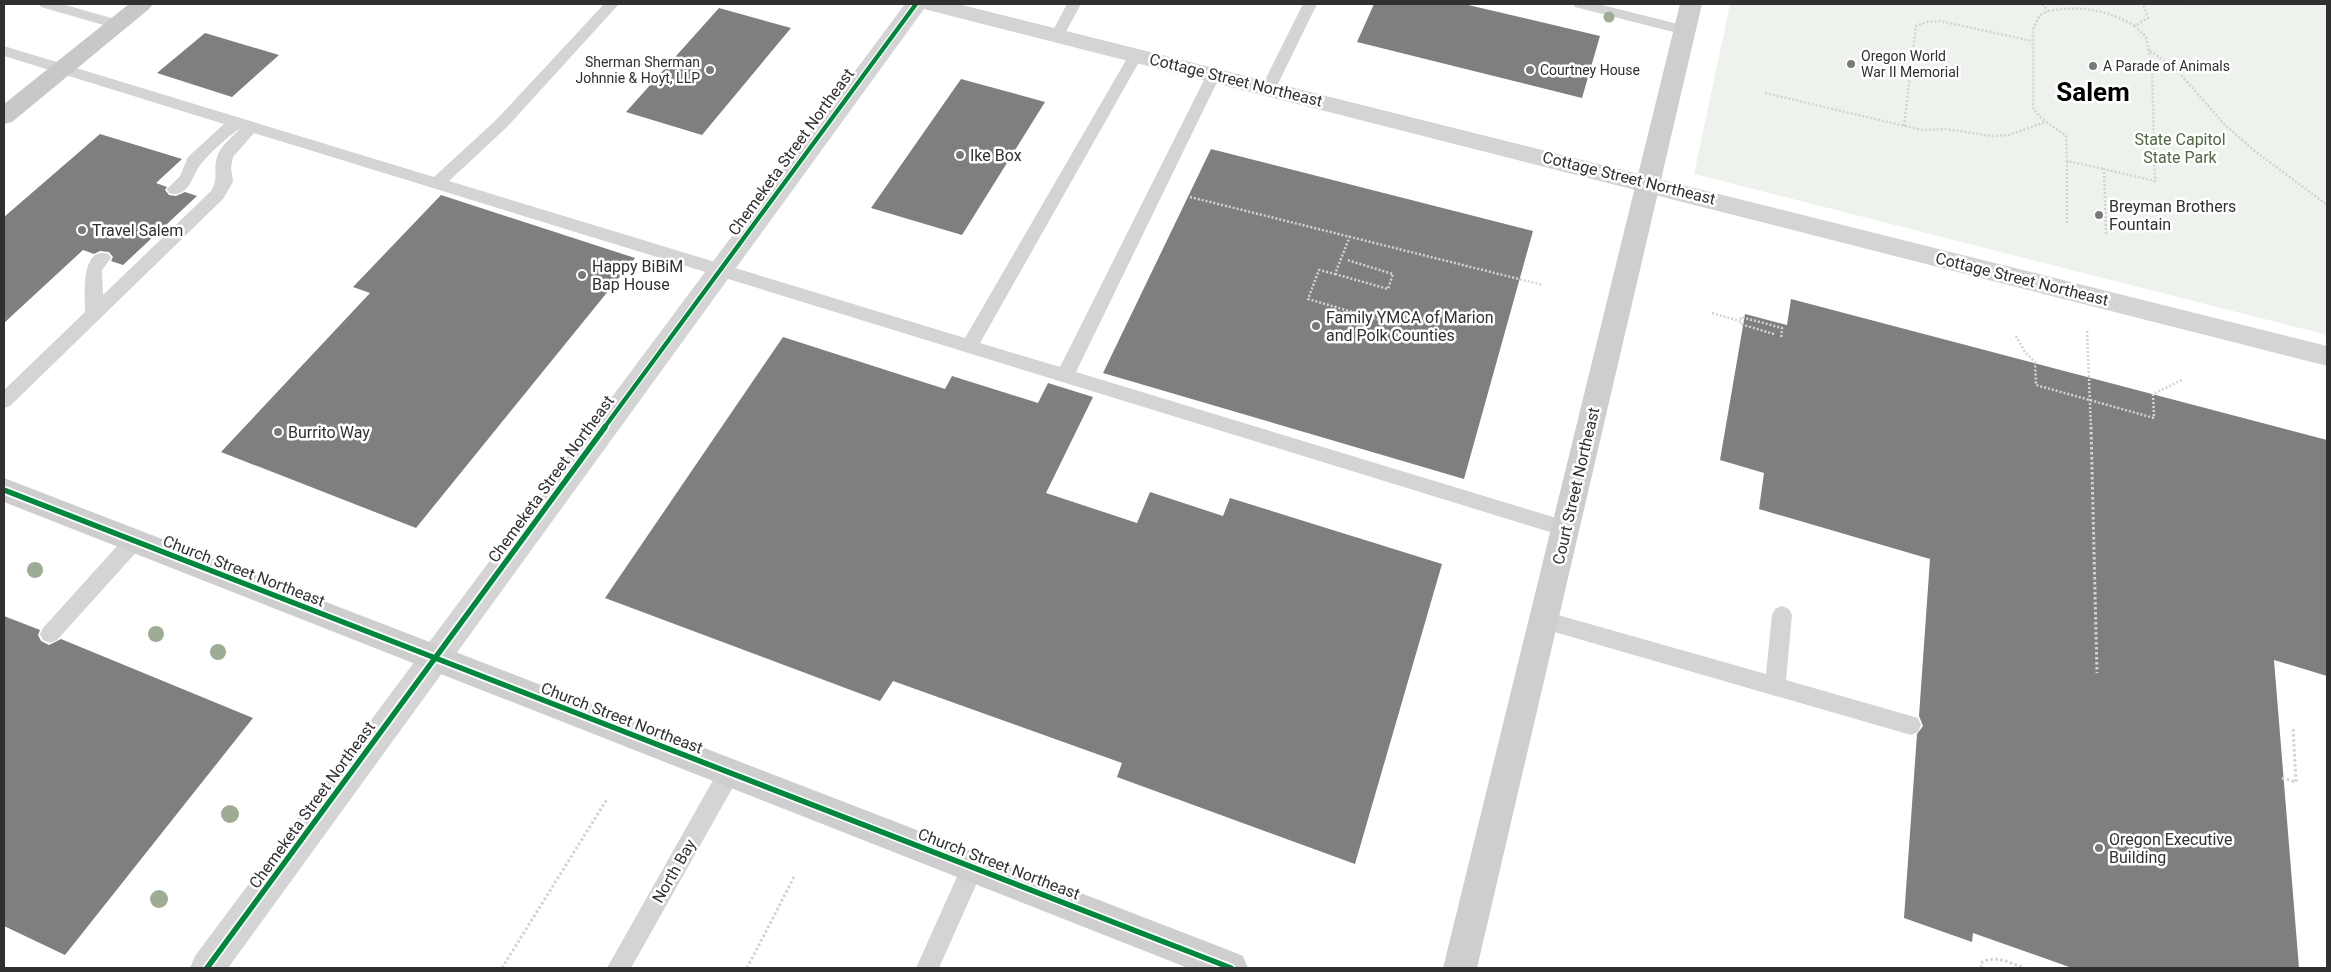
<svg xmlns="http://www.w3.org/2000/svg" width="2331" height="972" font-family="Roboto,sans-serif">
	<style>
		.green { fill: #eef2ec }
		.building { fill: #7f7f7f }
		.lines { fill: none; stroke-linecap: round; stroke-linejoin: round }
		.path-far1 { stroke: #d3d3d3; stroke-width: 2.5; stroke-dasharray: 2 2; stroke-linecap: butt }
		.path { stroke: #d3d3d3; stroke-width: 3; stroke-dasharray: 2.5 2.5; stroke-linecap: butt }
		.service { fill: #d4d4d4; fill-rule: evenodd }
		.tertiary { fill: #d4d4d4; fill-rule: evenodd }
		.secondary { fill: #cecece; fill-rule: evenodd }
		.primary { fill: #c8c8c8; fill-rule: evenodd }
		.cycleway-far1-casing { stroke: #fff; stroke-width: 7 }
		.cycleway-casing { stroke: #fff; stroke-width: 9 }
		.cycleway-far1 { stroke: #00873e; stroke-width: 4.5 }
		.cycleway { stroke: #00873e; stroke-width: 5.5 }
		.tree { fill: #9eac96 }
		.poi-dot { fill: #787878; stroke: #fff; stroke-width: 2 }
		.labels { text-anchor: middle; dominant-baseline: central; stroke-width: 5; stroke-linejoin: round; paint-order: stroke }
		.far-poi-label { font-size: 14px; fill: #303030; stroke: #fff; text-anchor: start }
		.street-label { font-size: 16px; fill: #303030; stroke: #fff }
		.park-label { font-size: 16px; fill: #4e6841; stroke: #fff }
		.poi-label { font-size: 16px; fill: #303030; stroke: #fff; text-anchor: start }
		.town-label { font-size: 26px; font-weight: bold; fill: #000; stroke: #fff }
	</style>
	<rect width="100%" height="100%" fill="#fff"/>
	<path class="green" d="M1730 4H2327V335L1694 174Z"/>
	<path class="building" d="M1374 4H1464L1600 36 1582 98 1357 42Z
		M719 8 791 28 702 135 626 112Z
		M205 33 279 55 232 97 157 73Z
		M961 79 1045 102 962 235 871 208Z
		M100 134 182 159 156 183 167 187 165 190 169 195 176 196 185 192 197 196 123 265 111 261 113 257 109 252 100 251 94 254 83 250 4 323V217Z
		M1211 149 1533 231 1464 479 1103 373Z
		M441 195 635 258 416 528 221 452 370 293 353 287Z
		M1791 299 2327 440V676L2274 660 2299 968H2072L1973 933 1972 942 1904 918 1917 734 1923 726 1919 716 1930 559 1759 509 1764 473 1720 460 1745 314 1787 325Z
		M783 337 945 389 952 376 1038 403 1048 383 1093 397 1046 493 1137 523 1150 492 1223 516 1230 498 1442 564 1355 864 1117 777 1122 763 893 681 880 701 605 598Z
		M4 616 40 630 38 635 41 641 49 645 61 639 253 718 65 955 4 926Z"/>
	<g class="lines">
		<path class="path-far1" d="M2042 4 2048 11 2040 15 2033 29V108L2041 118 2066 136 2067 161 2104 169
			M2184 4H2203
			M2048 11C2079 5 2108 10 2135 26
			M2150 51 2174 67 2225 125 2256 152 2327 205
			M1765 93 1922 130 1946 129 1992 136 2009 135 2045 122
			M1904 126 1916 26 1926 22 1940 21 2032 41
			M2067 161V225
			M1190 197 1543 285
			M2106 234 2104 169 2155 181 2152 67 2146 37 2135 26 2148 18 2143 4
			M1350 236 1335 274 1319 270 1308 299 1387 322
			M1335 274 1388 289 1393 274 1347 260
			M1712 313 1740 321
			M2087 331 2091 428
			M1774 334 1740 324 1741 317 1782 328 1781 339
			M2016 336 2025 352 2035 362 2036 385 2154 418 2153 394 2182 380"/>
		<path class="path" d="M2091 427 2097 673
			M2282 778 2296 782 2293 727
			M502 968 607 799
			M747 968 794 877
			M1981 968V963C1995 954 2010 963 2024 968"/>
		<path class="service" d="M39 4H62L122 21 124 24 122 27 117 29 41 7Z
			M604 4H619L507 127 449 181 965 338 1129 55 1131 51H1141L1143 55 980 343 1060 367 1207 74 1209 70H1219L1221 74 1076 372 1566 521 1573 523 1576 529 1573 535 1566 537 254 133 233 157 231 168 233 182 223 199 10 406 4 408V390L85 312C85 296 80 245 109 254L111 258 102 270 103 295 211 191C219 178 213 170 217 157 220 146 233 136 240 129 230 134 209 154 201 164 192 175 189 199 169 193L167 189 180 176 188 157 224 124 4 56V46L434 177 497 119Z
			M1067 4H1081L1062 39H1052L1050 36Z
			M1303 4H1317L1274 92H1264L1261 88Z
			M1573 4H1598L1690 27 1692 30 1690 33 1685 35 1575 7Z
			M134 533 141 535 144 541 141 547 57 640 50 643 43 640 40 634 43 628 127 535Z
			M1782 606 1789 609 1792 615 1786 680 1918 718 1921 725 1918 732 1911 735 1544 629 1537 626 1534 620 1537 614 1544 611 1766 674 1772 615 1775 609Z
			M729 763 737 766 740 773 737 780 631 968H607L721 766Z
			M973 856 981 859 984 867 939 968H916L965 859Z"/>
		<path class="tertiary" d="M905 4H958L2327 346V366L924 9 228 968H190L195 956Z"/>
		<path class="secondary" d="M1680 4H1702L1477 968H1443Z
			M4 478 1231 951 1243 956 1248 968H1188L4 502Z"/>
		<path class="primary" d="M129 4H153L149 9 12 122 4 124V104Z"/>
		<defs>
			<path id="cycleway-far1" d="M604 428 916 4"/>
			<path id="cycleway" d="M4 490 1231 968
				M207 968 605 427"/>
		</defs>
		<use href="#cycleway-far1" class="cycleway-far1-casing"/>
		<use href="#cycleway" class="cycleway-casing"/>
		<use href="#cycleway-far1" class="cycleway-far1"/>
		<use href="#cycleway" class="cycleway"/>
	</g>
	<g class="tree">
		<circle cx="1609" cy="17" r="5.5"/>
		<circle cx="35" cy="570" r="8"/>
		<circle cx="156" cy="634" r="8"/>
		<circle cx="218" cy="652" r="8"/>
		<circle cx="230" cy="814" r="9"/>
		<circle cx="159" cy="899" r="9"/>
	</g>
	<g class="poi-dot">
		<circle cx="1851" cy="64" r="5"/>
		<circle cx="2093" cy="66" r="5"/>
		<circle cx="710" cy="70" r="5"/>
		<circle cx="1530" cy="70" r="5"/>
		<circle cx="960" cy="155" r="5"/>
		<circle cx="2099" cy="215" r="5"/>
		<circle cx="82" cy="230" r="5"/>
		<circle cx="582" cy="275" r="5"/>
		<circle cx="1316" cy="326" r="5"/>
		<circle cx="278" cy="432" r="5"/>
		<circle cx="2099" cy="848" r="5"/>
	</g>
	<g class="labels">
		<g class="far-poi-label">
			<text x="1861" y="56">Oregon World<tspan x="1861" dy="16">War II Memorial</tspan></text>
			<text x="700" y="62" text-anchor="end">Sherman Sherman<tspan x="700" dy="16">Johnnie &amp; Hoyt, LLP</tspan></text>
			<text x="2103" y="66">A Parade of Animals</text>
			<text x="1540" y="70">Courtney House</text>
		</g>
		<g class="street-label">
			<text transform="translate(1236 80) rotate(14)">Cottage Street Northeast</text>
			<text transform="translate(791 152) rotate(-54)">Chemeketa Street Northeast</text>
			<text transform="translate(1629 178) rotate(14)">Cottage Street Northeast</text>
			<text transform="translate(2022 279) rotate(14)">Cottage Street Northeast</text>
			<text transform="translate(551 479) rotate(-54)">Chemeketa Street Northeast</text>
			<text transform="translate(1576 486) rotate(-77)">Court Street Northeast</text>
			<text transform="translate(244 571) rotate(21)">Church Street Northeast</text>
			<text transform="translate(622 718) rotate(21)">Church Street Northeast</text>
			<text transform="translate(312 805) rotate(-54)">Chemeketa Street Northeast</text>
			<text transform="translate(999 864) rotate(21)">Church Street Northeast</text>
			<text transform="translate(674 871) rotate(-60)">North Bay</text>
		</g>
		<g class="park-label">
			<text x="2180" y="139">State Capitol<tspan x="2180" dy="18">State Park</tspan></text>
		</g>
		<g class="poi-label">
			<text x="970" y="155">Ike Box</text>
			<text x="2109" y="206">Breyman Brothers<tspan x="2109" dy="18">Fountain</tspan></text>
			<text x="92" y="230">Travel Salem</text>
			<text x="592" y="266">Happy BiBiM<tspan x="592" dy="18">Bap House</tspan></text>
			<text x="1326" y="317">Family YMCA of Marion<tspan x="1326" dy="18">and Polk Counties</tspan></text>
			<text x="288" y="432">Burrito Way</text>
			<text x="2109" y="839">Oregon Executive<tspan x="2109" dy="18">Building</tspan></text>
		</g>
		<g class="town-label">
			<text x="2093" y="92">Salem</text>
		</g>
	</g>
	<rect width="2331" height="972" fill="none" stroke="#303030" stroke-width="10"/>
</svg>
